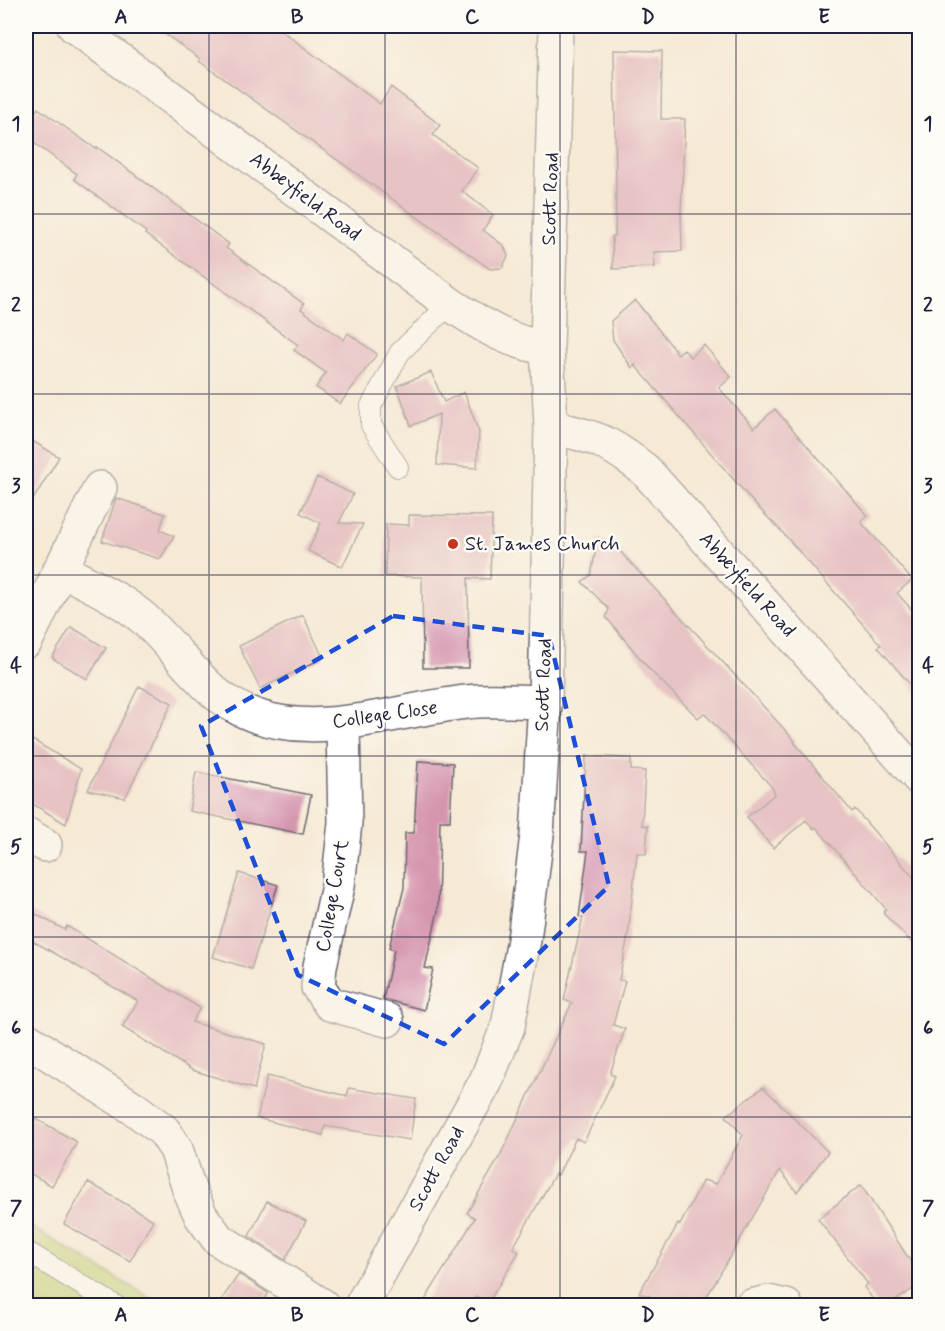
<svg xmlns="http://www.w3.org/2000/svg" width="945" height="1331" font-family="Mynerve,sans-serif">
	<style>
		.green { fill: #bdd276; stroke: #707a58; stroke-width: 1.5 }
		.building { fill: #d595af }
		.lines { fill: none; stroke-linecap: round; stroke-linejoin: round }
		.lane-casing { stroke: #6c6871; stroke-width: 22 }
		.street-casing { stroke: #6c6871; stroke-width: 36 }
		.lane { stroke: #fff; stroke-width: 20 }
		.street { stroke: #fff; stroke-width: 33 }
		.marked { fill: none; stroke: #1d4ed8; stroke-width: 4.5; stroke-dasharray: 12 8; stroke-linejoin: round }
		.grid { fill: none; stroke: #22223b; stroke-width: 1.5; stroke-opacity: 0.55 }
		.poi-dot { fill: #c8321e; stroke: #fdfcf7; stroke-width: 2 }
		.labels { text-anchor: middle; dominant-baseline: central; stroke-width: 5; stroke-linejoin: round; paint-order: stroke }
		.street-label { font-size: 20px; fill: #22223b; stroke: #fdfcf7 }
		.poi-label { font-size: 20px; fill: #22223b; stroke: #fdfcf7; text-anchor: start }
		.neatline { fill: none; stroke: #22223b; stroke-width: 2 }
		.grid-label { font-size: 20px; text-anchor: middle; font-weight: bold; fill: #22223b }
	</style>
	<rect width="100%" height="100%" fill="#fdfcf7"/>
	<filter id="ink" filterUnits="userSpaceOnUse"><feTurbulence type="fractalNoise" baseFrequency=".0167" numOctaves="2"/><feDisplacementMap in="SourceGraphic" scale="12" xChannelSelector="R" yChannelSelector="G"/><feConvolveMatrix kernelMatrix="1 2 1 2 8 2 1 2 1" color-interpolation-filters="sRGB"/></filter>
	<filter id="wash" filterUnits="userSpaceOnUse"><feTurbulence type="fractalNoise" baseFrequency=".008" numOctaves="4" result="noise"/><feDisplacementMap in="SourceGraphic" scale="24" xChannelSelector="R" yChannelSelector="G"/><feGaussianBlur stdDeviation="1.35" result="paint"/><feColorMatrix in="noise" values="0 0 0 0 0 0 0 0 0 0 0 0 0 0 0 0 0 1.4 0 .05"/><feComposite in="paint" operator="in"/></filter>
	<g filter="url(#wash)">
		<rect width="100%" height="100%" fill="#f6ead6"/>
		<path class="green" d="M26 1224 162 1305 26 1306Z"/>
		<g id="blocks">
			<path class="building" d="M154 26H275L380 104 391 87 440 125 433 135 478 168 462 191 493 215 483 230 504 246 508 256 502 268 490 269 199 61 200 59Z
				M614 50 662 51 661 119H685L681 213 682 251 654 252 655 267 613 269 612 236H615L616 190Z
				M38 108 96 149 97 147 229 244 226 248 304 304 301 309 344 340 348 333 377 354 340 404 316 387 326 373 294 350 298 345 145 234 146 232 74 179 77 174 26 137V126Z
				M635 300 678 354 684 349 690 357 704 345 731 377 719 388 754 428 775 409 868 516 861 522 912 580 897 593 920 619V696L878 647 881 645 783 533 753 502 635 365 632 368 613 340 611 321Z
				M431 372 444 402 464 392 479 432 477 468 437 465 439 414 411 426 397 386Z
				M26 437 59 457 26 511Z
				M317 477 353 494 339 523 363 524 342 567 308 551 321 523 300 513Z
				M116 498 165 514 160 530 174 536 160 559 102 541Z
				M409 515 492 516 490 579 468 578 469 668H423L422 577 385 576 386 524 409 525Z
				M598 538 616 547 744 685 795 741 794 742 852 812 855 809 920 885V951L883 913 886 909 816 827 814 829 806 820 773 848 747 817 775 794 771 786 704 713 698 718 649 669 606 617 609 609 582 582 591 575Z
				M303 615 323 658 260 689 239 646Z
				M71 627 106 648 87 679 52 658Z
				M139 686 172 703 125 798 88 790Z
				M26 736 81 769 66 824 26 800Z
				M586 756 631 758V770L645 771 642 825 648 826 646 854 637 853 628 936 619 980 625 981 613 1025 625 1029 610 1074 615 1076 584 1142 576 1138 558 1175 555 1174 513 1248 519 1252 488 1303 476 1296 470 1305H422L475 1218 467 1213 500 1156 572 1003 564 1000 583 917H579L588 851H581Z
				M418 761 453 763 450 821H440L438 911 425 968 433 969 424 1010 383 999 394 950 389 948 404 888 405 833H414Z
				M196 772 311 795 303 834 189 811Z
				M239 873 278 885 251 969 213 957Z
				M26 909 65 930 67 926 200 1008 192 1022 266 1044 254 1089 192 1070 122 1027 138 1001 26 937Z
				M267 1076 347 1096 349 1088 416 1099 410 1140 325 1126 323 1135 257 1118Z
				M763 1087 828 1152 797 1192 780 1170 702 1305H645L650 1296 639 1293 678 1224 680 1225 703 1180 716 1184 743 1135 726 1116Z
				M26 1113 77 1142 52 1186 26 1171Z
				M88 1182 153 1220 130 1261 64 1224Z
				M861 1185 920 1276V1284L889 1305H877L864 1287 868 1284 818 1219Z
				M267 1201 306 1221 285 1260 249 1236Z
				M239 1274 268 1293 262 1305H218Z"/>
		</g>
	</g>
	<g filter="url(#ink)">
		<use href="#blocks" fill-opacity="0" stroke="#6c6871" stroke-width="1.5"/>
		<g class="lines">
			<defs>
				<path id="lane" d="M398 467 371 425V406L400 352 450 304
					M26 1251 116 1306"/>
				<path id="street" d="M74 26 450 304C484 326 507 342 547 348
					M551 427C596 437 608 441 645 470L920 779
					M60 569C88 584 118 597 143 618 170 641 191 674 219 696 292 752 388 710 467 702 492 699 519 702 545 702
					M26 641 100 488
					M343 725 345 823 338 886 320 966 318 987 330 1004 387 1020
					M26 834 45 845
					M26 1039 135 1109 164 1131 176 1149 189 1189 201 1216 218 1239 323 1306
					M361 1306 486 1081 508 1026 524 940 537 835 545 702 551 427 547 348 556 26
					M751 1306 768 1302 786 1306"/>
			</defs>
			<use href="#lane" class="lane-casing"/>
			<use href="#street" class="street-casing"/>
			<use href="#lane" class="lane"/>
			<use href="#street" class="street"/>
		</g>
	</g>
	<path d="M0 0H945V1331H0ZM393 616 549 636 609 886 444 1044 298 975 201 726Z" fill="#f6ead6" fill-opacity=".55" fill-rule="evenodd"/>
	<path class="marked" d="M393 616 549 636 609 886 444 1044 298 975 201 726Z"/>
	<path class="grid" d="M209 26V1306M385 26V1306M560 26V1306M736 26V1306M26 214H920M26 394H920M26 575H920M26 756H920M26 937H920M26 1117H920"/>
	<circle class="poi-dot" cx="453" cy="544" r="6"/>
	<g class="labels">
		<g class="street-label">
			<text transform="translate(305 197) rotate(37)">Abbeyfield Road</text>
			<text transform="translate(551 199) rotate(-88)">Scott Road</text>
			<text transform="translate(747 585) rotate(48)">Abbeyfield Road</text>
			<text transform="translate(544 685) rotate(-88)">Scott Road</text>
			<text transform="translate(385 715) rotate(-8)">College Close</text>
			<text transform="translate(333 896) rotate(-80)">College Court</text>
			<text transform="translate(437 1169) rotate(-61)">Scott Road</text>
		</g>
		<g class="poi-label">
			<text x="465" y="544">St. James Church</text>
		</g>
	</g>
	<rect width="945" height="1331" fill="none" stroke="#fdfcf7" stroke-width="66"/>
	<rect x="33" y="33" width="879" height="1265" class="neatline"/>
	<g class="grid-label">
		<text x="121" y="23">A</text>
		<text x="297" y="23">B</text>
		<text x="472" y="23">C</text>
		<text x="648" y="23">D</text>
		<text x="824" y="23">E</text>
		<text x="16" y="130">1</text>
		<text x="928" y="130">1</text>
		<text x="16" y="311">2</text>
		<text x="928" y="311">2</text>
		<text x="16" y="492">3</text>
		<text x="928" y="492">3</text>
		<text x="16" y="672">4</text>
		<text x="928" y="672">4</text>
		<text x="16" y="853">5</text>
		<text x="928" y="853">5</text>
		<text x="16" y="1034">6</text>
		<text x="928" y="1034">6</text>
		<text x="16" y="1214">7</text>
		<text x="928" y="1214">7</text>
		<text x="121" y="1321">A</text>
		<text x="297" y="1321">B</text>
		<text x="472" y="1321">C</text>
		<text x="648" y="1321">D</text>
		<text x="824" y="1321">E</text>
	</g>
</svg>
